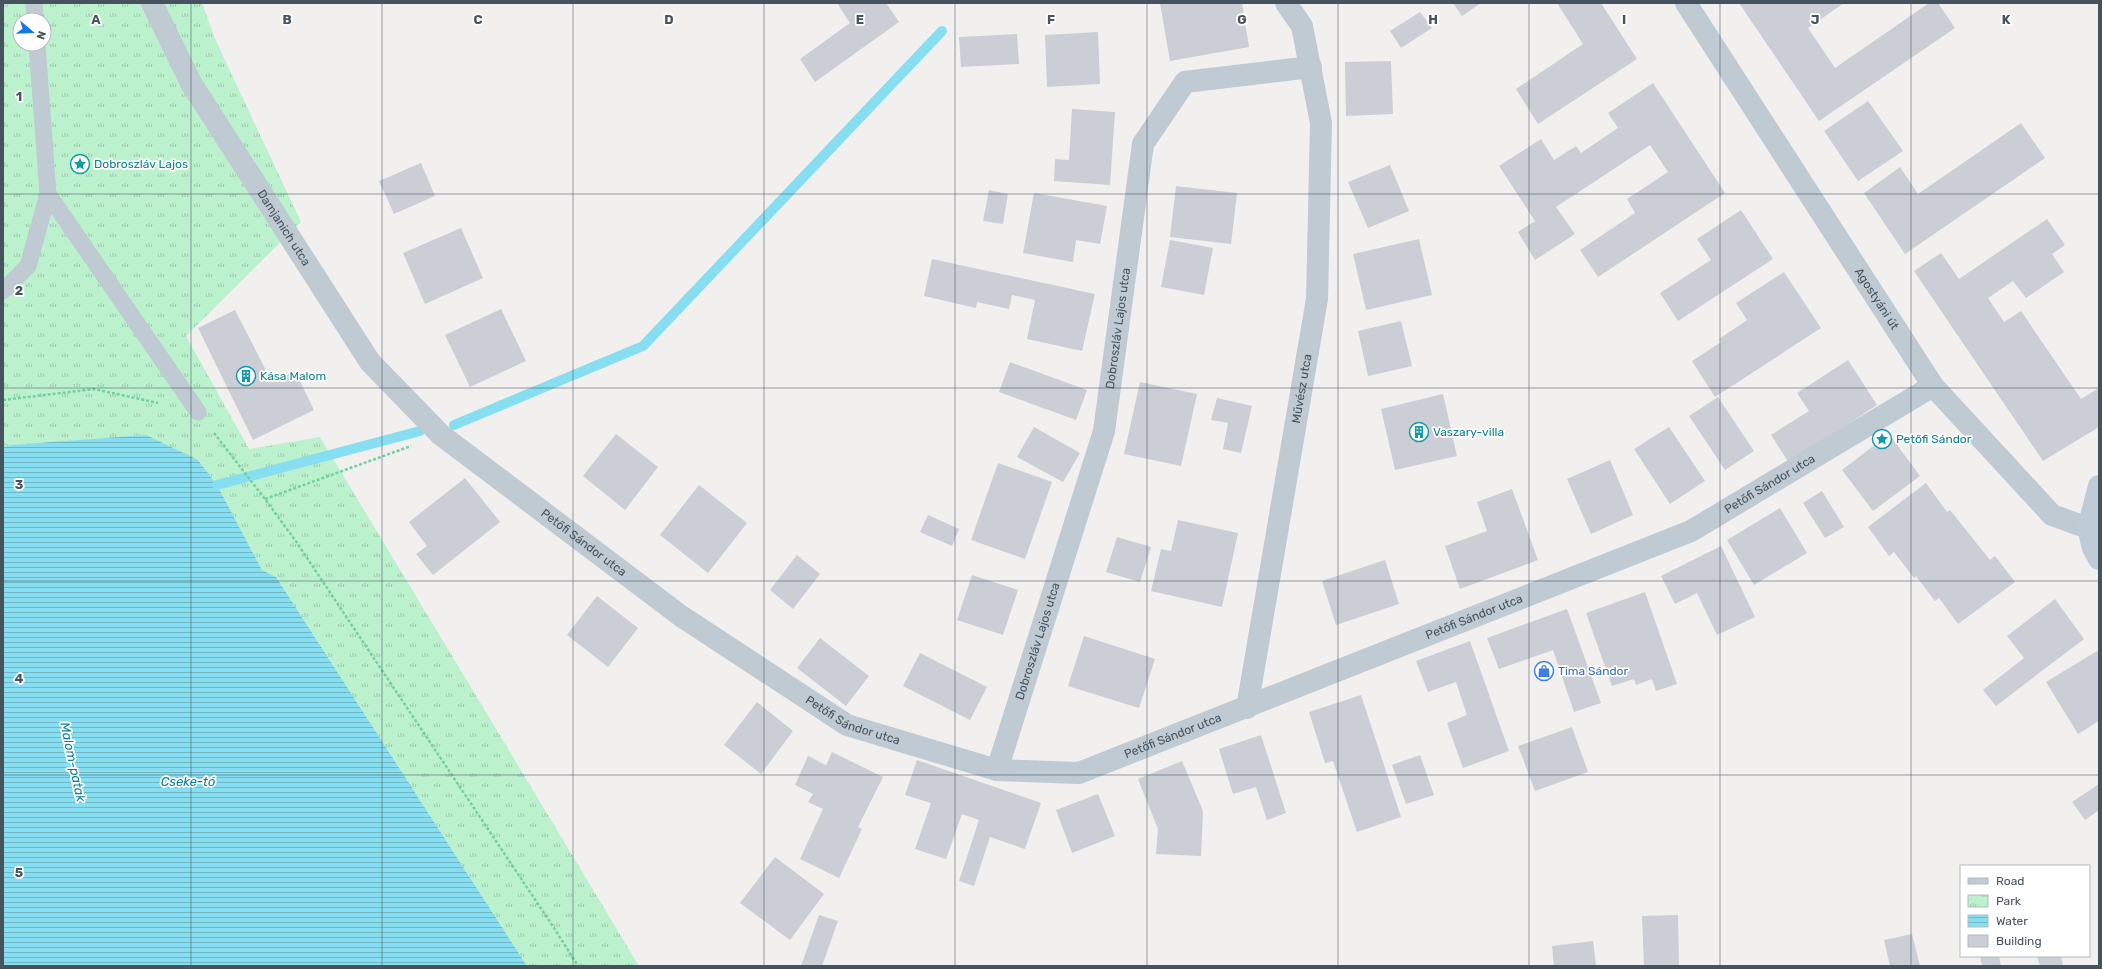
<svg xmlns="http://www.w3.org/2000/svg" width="2102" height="969" font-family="Rubik,sans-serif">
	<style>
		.park { fill: url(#park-tufts); fill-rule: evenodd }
		.water { fill: url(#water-rules) }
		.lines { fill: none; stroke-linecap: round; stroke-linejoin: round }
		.stream { stroke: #87def0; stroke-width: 10 }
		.building { fill: #cbced4 }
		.path { stroke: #72d19f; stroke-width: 2.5; stroke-dasharray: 3 2; stroke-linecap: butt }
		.lane { stroke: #bfcad2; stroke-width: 17 }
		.street { stroke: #bfcad2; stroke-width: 22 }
		.secondary { stroke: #bfcbd7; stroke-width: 22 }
		.grid { fill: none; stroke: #46535e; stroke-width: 1; stroke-opacity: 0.55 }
		.labels { text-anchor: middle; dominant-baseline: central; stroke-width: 3.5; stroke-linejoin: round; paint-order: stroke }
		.culture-label { font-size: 12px; fill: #0d838f; stroke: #fff; text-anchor: start }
		.street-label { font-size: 12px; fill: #46535e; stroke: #fff }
		.shop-label { font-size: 12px; fill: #366cbe; stroke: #fff; text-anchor: start }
		.water-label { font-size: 13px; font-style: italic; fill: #088099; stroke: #fff }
		.grid-label { font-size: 13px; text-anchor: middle; font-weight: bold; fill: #46535e; stroke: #fff; stroke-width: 3.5; stroke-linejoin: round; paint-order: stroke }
	</style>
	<defs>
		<pattern id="park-tufts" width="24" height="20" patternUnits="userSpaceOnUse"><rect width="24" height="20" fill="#bcf1ce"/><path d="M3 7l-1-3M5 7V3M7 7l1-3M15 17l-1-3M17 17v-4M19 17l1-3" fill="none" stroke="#9bc6aa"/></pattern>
		<pattern id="water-rules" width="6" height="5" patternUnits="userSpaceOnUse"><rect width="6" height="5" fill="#87def0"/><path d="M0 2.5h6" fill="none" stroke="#70b7c6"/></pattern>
	</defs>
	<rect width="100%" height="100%" fill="#f2efef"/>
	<path class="park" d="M3 3H202L216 41 301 222 186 336 249 449 320 437 639 966H527L276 577 262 570 217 485 198 460 12 445 3 447ZM20 20H44V44H20Z"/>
	<path class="water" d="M146 435 198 460 217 485 262 570 276 577 527 966H3V447L12 445Z"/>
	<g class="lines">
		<path class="stream" d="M454 425 643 346 942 31
			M217 485 420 431"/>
	</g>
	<path class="building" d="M837 3H886L899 22 815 82 800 59 850 23Z
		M1160 3H1242L1249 47 1170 61Z
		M1453 3H1481L1462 16Z
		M1557 3H1601L1637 59 1538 124 1516 89 1583 44Z
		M1739 3H1844L1808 28 1835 68 1929 3H1938L1955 28 1819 121Z
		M1420 12 1432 28 1401 48 1390 31Z
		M1098 32 1100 84 1047 87 1045 35Z
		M1017 34 1019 64 961 67 959 37Z
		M1391 61 1393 114 1346 116 1345 62Z
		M1653 83 1725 193 1598 277 1580 250 1635 213 1627 199 1668 172 1650 145 1556 207 1575 234 1535 260 1518 232 1535 221 1499 166 1541 139 1554 160 1576 146 1581 153 1618 128 1608 113Z
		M1868 101 1903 151 1858 181 1824 131Z
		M1072 109 1115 112 1110 185 1054 181 1055 159 1069 160Z
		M2021 123 2045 158 1905 254 1864 193 1900 167 1918 194Z
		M421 163 435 196 394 214 379 181Z
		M1390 165 1409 211 1368 228 1348 182Z
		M1176 186 1237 193 1231 244 1170 237Z
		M989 190 1008 194 1003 224 983 221Z
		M1034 193 1107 206 1100 244 1076 240 1073 262 1023 253Z
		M1741 210 1773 259 1678 321 1660 293 1711 260 1697 239Z
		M2047 219 2065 245 2052 254 2064 272 2026 298 2013 281 1988 298 2004 322 2021 311 2081 399 2099 388V427L2043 461 1914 271 1941 253 1959 279Z
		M461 228 483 278 425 304 403 253Z
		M1419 239 1432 295 1366 310 1353 254Z
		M1170 240 1213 248 1204 295 1161 287Z
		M932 259 1095 294 1082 351 1027 339 1035 300 1012 295 1009 309 977 302 976 308 924 296Z
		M1784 272 1821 328 1715 397 1692 361 1721 342 1719 339 1747 320 1736 303Z
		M501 309 526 361 470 387 445 335Z
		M235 310 272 382 295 371 314 410 253 440 198 328Z
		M1401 321 1412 366 1368 376 1358 331Z
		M1848 360 1877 405 1789 463 1771 435 1809 411 1797 393Z
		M1010 362 1087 390 1076 420 999 392Z
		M1140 382 1197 394 1181 466 1124 454Z
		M1443 394 1457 456 1395 470 1381 409Z
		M1718 397 1754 451 1725 470 1689 416Z
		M1217 398 1252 406 1241 453 1223 449 1228 423 1211 420Z
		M1034 427 1080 453 1063 482 1017 457Z
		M1669 427 1705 481 1670 504 1634 449Z
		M616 434 658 467 625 510 583 476Z
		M1889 434 1920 476 1873 511 1842 470Z
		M1610 460 1633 515 1591 534 1567 479Z
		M998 463 1052 482 1025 559 971 540Z
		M465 478 500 522 433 575 416 554 427 546 409 522Z
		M1926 483 1947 512 1950 510 1990 560 1995 556 2015 582 1958 624 1939 598 1935 601 1916 576 1914 578 1894 552 1889 556 1868 527Z
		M699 485 747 523 708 573 660 535Z
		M1512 489 1538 560 1460 589 1445 546 1487 531 1477 502Z
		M1822 491 1844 527 1825 538 1803 503Z
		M1780 508 1807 553 1754 585 1727 540Z
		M928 515 959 529 952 546 920 532Z
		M1178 520 1238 533 1222 607 1151 591 1161 549 1171 551Z
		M1117 537 1151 547 1140 582 1106 572Z
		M1721 546 1755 617 1717 635 1697 593 1675 604 1661 576Z
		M797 555 820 574 793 609 770 590Z
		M1385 560 1399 604 1336 625 1322 581Z
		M972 575 1018 590 1003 635 957 620Z
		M1645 592 1677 684 1656 691 1652 679 1636 685 1634 679 1612 686 1586 613Z
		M597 596 638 628 608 667 567 635Z
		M2055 599 2084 639 1996 706 1983 690 2024 658 2007 636Z
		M1567 609 1601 703 1574 712 1553 650 1499 669 1487 638Z
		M1084 636 1155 659 1139 708 1068 686Z
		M820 638 869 676 846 706 797 668Z
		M1470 641 1509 751 1463 768 1447 723 1467 715 1456 682 1428 692 1416 661Z
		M2097 651 2099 655V721L2078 734 2046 682Z
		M920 653 987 687 970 720 903 686Z
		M1361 695 1401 817 1357 832 1333 761 1325 763 1309 712Z
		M757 702 793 731 761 774 724 745Z
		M1572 727 1588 772 1535 791 1518 746Z
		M1261 735 1286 813 1267 820 1256 787 1233 794 1219 749Z
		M832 752 883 777 858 827 862 829 839 878 800 859 823 809 808 802 813 794 795 785 808 756 826 765Z
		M1420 755 1434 795 1406 804 1392 765Z
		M917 760 1041 803 1025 849 990 837 974 886 959 881 979 820 962 814 946 859 915 849 931 803 905 795Z
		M1182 761 1203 811 1201 856 1156 854 1158 829 1138 779Z
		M2099 784V810L2085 820 2072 802Z
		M1098 794 1115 836 1072 853 1056 810Z
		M775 857 824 894 790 940 740 903Z
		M819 915 838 921 822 966H801Z
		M1678 915 1679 966H1644L1642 916Z
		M1912 934 1920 966H1890L1884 940Z
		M1593 941 1596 966H1554L1552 946Z
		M1980 956H1999L2001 966H1982Z
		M2037 956H2061L2063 966H2040Z"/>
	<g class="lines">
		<path class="path" d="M3 400 94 389 158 403
			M214 433 265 499 295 540 556 931 578 966
			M265 499 411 446"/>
		<path class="lane" d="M34 3 35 20
			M48 194 198 412
			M3 291 28 266 48 194 37 44"/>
		<g class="street">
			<path id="s1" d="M152 3 191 83 370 362 441 435 681 616 847 725 997 770 1079 773 1691 531 1933 386"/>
			<path id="s2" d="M1686 3 1933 386 2052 515 2088 528"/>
			<path id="s3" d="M1247 708 1317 299 1321 123 1302 26 1286 3"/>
			<path id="s4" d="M997 770 1104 431 1143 144 1185 82 1311 67"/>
		</g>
		<path class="secondary" d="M2099 486 2088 528 2093 548 2099 559"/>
	</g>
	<path class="grid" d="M191 3V966M382 3V966M573 3V966M764 3V966M955 3V966M1147 3V966M1338 3V966M1529 3V966M1720 3V966M1911 3V966M3 194H2099M3 388H2099M3 581H2099M3 775H2099"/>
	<defs>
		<symbol id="sight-ring" viewBox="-11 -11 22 22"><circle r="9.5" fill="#fff" stroke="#0f9aa8" stroke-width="1.5"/><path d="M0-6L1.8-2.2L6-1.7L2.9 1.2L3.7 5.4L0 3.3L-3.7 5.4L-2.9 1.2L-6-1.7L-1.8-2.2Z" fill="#0f9aa8"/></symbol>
		<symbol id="building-ring" viewBox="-11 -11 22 22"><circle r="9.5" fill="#fff" stroke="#0f9aa8" stroke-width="1.5"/><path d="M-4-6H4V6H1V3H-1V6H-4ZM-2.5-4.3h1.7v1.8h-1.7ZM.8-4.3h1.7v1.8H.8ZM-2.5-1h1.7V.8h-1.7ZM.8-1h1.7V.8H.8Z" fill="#0f9aa8"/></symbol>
		<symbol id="shop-ring" viewBox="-11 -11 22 22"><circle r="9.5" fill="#fff" stroke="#3f7fe0" stroke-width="1.5"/><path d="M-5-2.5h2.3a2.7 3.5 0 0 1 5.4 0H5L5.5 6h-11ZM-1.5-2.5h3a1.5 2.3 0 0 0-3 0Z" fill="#3f7fe0"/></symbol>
	</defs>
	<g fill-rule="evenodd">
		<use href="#sight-ring" x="69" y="153" width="22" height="22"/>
		<use href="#building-ring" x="235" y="365" width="22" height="22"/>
		<use href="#building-ring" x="1408" y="421" width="22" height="22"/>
		<use href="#sight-ring" x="1871" y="428" width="22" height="22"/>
		<use href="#shop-ring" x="1533" y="660" width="22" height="22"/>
	</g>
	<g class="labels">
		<g class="culture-label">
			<text x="94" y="164">Dobroszláv Lajos</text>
			<text x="260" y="376">Kása Malom</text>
			<text x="1433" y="432">Vaszary-villa</text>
			<text x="1896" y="439">Petőfi Sándor</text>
		</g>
		<g class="street-label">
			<text stroke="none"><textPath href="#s1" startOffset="261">Damjanich utca</textPath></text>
			<text stroke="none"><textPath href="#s2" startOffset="352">Agostyáni út</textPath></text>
			<text stroke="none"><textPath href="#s4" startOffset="459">Dobroszláv Lajos utca</textPath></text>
			<text stroke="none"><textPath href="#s3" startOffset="324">Művész utca</textPath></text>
			<text stroke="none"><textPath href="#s1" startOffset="2010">Petőfi Sándor utca</textPath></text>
			<text stroke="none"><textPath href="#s1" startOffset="701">Petőfi Sándor utca</textPath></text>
			<text stroke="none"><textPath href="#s1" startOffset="1685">Petőfi Sándor utca</textPath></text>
			<text stroke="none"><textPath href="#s4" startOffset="135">Dobroszláv Lajos utca</textPath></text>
			<text stroke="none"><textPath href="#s1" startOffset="1025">Petőfi Sándor utca</textPath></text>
			<text stroke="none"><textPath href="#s1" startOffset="1361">Petőfi Sándor utca</textPath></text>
		</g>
		<g class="shop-label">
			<text x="1558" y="671">Tima Sándor</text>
		</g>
		<g class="water-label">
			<text transform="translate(73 762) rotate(78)">Malom-patak</text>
			<text x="188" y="781">Cseke-tó</text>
		</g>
	</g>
	<g class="grid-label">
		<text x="96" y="24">A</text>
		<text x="287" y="24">B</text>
		<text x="478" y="24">C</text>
		<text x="669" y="24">D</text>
		<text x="860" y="24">E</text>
		<text x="1051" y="24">F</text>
		<text x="1242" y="24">G</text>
		<text x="1433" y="24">H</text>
		<text x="1624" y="24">I</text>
		<text x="1815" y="24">J</text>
		<text x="2006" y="24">K</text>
		<text x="19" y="101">1</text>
		<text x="19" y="295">2</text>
		<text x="19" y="489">3</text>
		<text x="19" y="683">4</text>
		<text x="19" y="877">5</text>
	</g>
	<rect width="2102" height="969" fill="none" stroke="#46535e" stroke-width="8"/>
	<rect x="1960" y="865" width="130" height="92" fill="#ffffff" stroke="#b5babf"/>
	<rect x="1968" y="878" width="20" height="6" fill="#bfcbd7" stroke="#b5babf"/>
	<text x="1996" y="885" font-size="12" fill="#46535e">Road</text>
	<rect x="1968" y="895" width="20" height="12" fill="url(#park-tufts)" stroke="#b5babf"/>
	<text x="1996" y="905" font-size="12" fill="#46535e">Park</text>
	<rect x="1968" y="915" width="20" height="12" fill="url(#water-rules)" stroke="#b5babf"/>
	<text x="1996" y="925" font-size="12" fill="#46535e">Water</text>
	<rect x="1968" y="935" width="20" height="12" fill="#cbced4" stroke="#b5babf"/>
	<text x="1996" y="945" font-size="12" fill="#46535e">Building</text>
	<g transform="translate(32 32) rotate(109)"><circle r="19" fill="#ffffff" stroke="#b5babf"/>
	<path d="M0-3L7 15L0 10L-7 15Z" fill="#1177ea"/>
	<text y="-6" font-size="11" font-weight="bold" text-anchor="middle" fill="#46535e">N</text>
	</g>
</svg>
